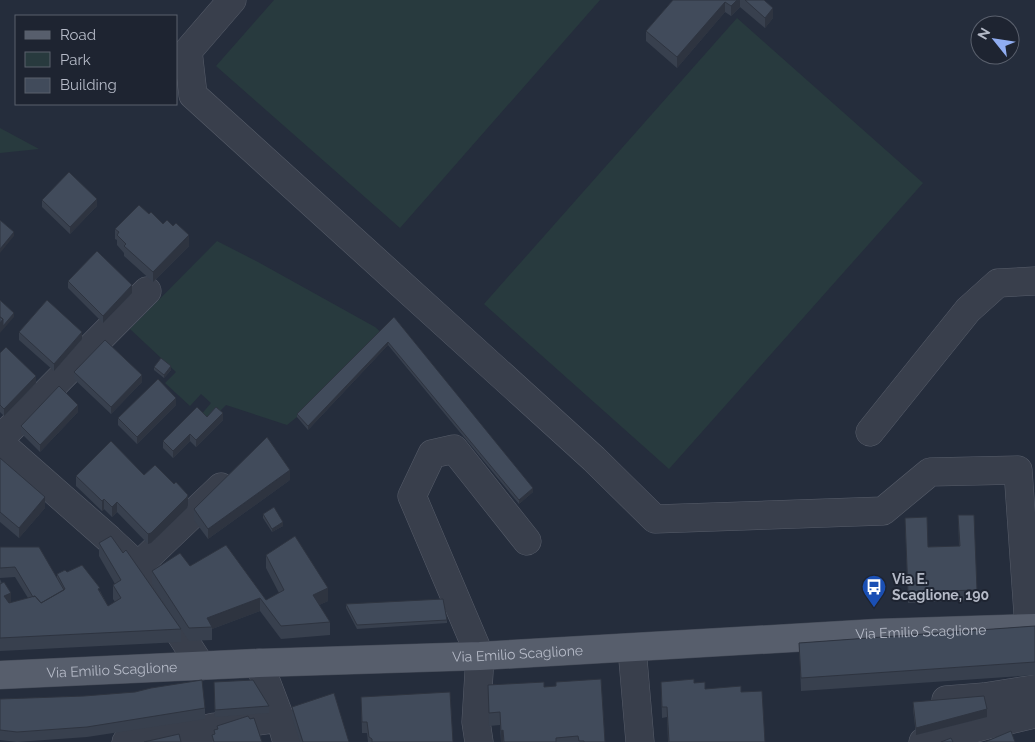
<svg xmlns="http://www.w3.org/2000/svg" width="1035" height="742" font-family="Raleway,sans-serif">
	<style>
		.green { fill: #283a3e }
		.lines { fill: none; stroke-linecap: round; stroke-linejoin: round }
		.minor-casing { stroke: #575d6a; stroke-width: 29 }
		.major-casing { stroke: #424855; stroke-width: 29 }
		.minor { stroke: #393f4c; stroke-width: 28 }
		.major { stroke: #575e6c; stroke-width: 28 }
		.wall { fill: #38404e }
		.shaded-wall { fill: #2e3440 }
		.building { fill: #414b5b; stroke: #2e3440 }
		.labels { text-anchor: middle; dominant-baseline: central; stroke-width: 4; stroke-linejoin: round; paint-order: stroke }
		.poi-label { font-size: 14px; font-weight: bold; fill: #b5bac7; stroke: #1e2431; text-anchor: start }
		.street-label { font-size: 14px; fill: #b5bac7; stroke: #1e2431 }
	</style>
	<rect width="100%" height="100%" fill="#252d3c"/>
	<path class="green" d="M274 0H600L400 228 216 66Z
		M737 18 923 183 669 469 484 304Z
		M0 128 39 149 0 153Z
		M217 241 258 262 375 327 382 333 297 417 287 425 226 405 207 424 200 416 211 403 201 394 190 406 165 383 176 372 130 329Z"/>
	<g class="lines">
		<defs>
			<path id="minor" d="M232 0 188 51 193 95 594 459 655 519 883 511 930 472 1018 470 1029 628
				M870 432 968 310 998 283 1035 281
				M0 439 147 291
				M0 443 109 539 138 566 148 584 201 666
				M138 566 221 487
				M632 648 640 742
				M259 663 280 718 287 742
				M946 700 984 697 1035 689
				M126 742 163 738 215 727 280 718
				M479 742 476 722 480 656 412 496 432 454 454 449 527 541
				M923 742 991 724 1035 714"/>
			<g id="major">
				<path id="s1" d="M0 675 259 663 480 656 877 633 1035 628"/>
			</g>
		</defs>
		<use href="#minor" class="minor-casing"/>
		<use href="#major" class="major-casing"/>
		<use href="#minor" class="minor"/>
		<use href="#major" class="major"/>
	</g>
	<path class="wall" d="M673 0H764L773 18 765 28 740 7 731 16 725 12 677 68 646 41V31Z
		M42 200 97 206 70 234 42 207Z
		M149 214 163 224 189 246 153 282 124 256V253L117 245V240L115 239V229Z
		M68 281 132 293 103 323 68 288Z
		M394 317 533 492 519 504 388 345 308 430 297 417V414Z
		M19 332 82 339 54 371 19 340Z
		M0 353 36 383 4 416 0 412Z
		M154 367 171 370 164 378 154 370Z
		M74 372 142 382 111 414 74 379Z
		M176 405 137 444 118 425V418Z
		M78 412 40 452 21 433V426Z
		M207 417 223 420 196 447 190 441 173 458 163 448V441Z
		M0 458 45 508 19 538 0 522Z
		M144 475 188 505 187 508 151 543 148 544 117 512 112 517 104 509 102 511 76 486V476Z
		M290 480 208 539 194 520V509Z
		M263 514 283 526 272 532 263 518Z
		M958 515 977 590V600L908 603 905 518 928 547 959 546Z
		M99 543 123 553 180 629 152 584V571L190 566 266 600 279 593 266 568V555L328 601 319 605 330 622V635L281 639 260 611 212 629V640L189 641 181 629V642L0 651V579L11 603 28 598 15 577 0 578V547L57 578V574L67 572 100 591 108 606 115 602 113 599V585L115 584 99 556Z
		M346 604 447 620V623L357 629 346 608Z
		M1035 626V675L801 691 799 643Z
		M214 682 269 706V713L215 717Z
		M661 682 694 683 705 689 741 692 765 742H668L667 717 662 718Z
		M488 685 605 742H501L500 725 489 726Z
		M361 697 453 742H368L367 733H362Z
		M0 699 205 708V719L87 737 17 742 0 740Z
		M913 702 987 717 916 735 913 709Z
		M292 707 349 742H300L292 717Z"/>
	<path class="shaded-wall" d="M737 0H740V7L731 16V6Z
		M725 2V12L677 68V57Z
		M773 8V18L765 28V18Z
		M97 199V206L70 234V227Z
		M14 232V236L0 253V249Z
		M189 235V246L153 282V272Z
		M132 285V293L103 323V316Z
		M14 313V317L0 333V323L3 319Z
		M82 332V339L54 371V364Z
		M388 342V345L308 430V426Z
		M171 366V370L164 378V375Z
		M142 375V382L111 414V407Z
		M36 376V383L4 416V409Z
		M176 398V405L137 444V437Z
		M78 405V412L40 452V445Z
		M223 413V420L196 447V440Z
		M190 434V441L173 458V451Z
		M290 470V480L208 539V529Z
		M533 488V492L519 504V500Z
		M188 495V505L187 508 151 543 148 544V534Z
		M45 497V508L19 538V528Z
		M104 499V509L102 511V501Z
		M117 502V512L112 517V507Z
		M283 522V526L272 532V529Z
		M328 588V601L313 608V595Z
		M11 593V606L4 596Z
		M260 598V611L212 629V627L207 618Z
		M987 709V717L916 735V728Z
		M503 730V742H501V731Z"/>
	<path class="building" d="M673 0H737L731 6 725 2 677 57 646 31Z
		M745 0H764L773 8 765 18Z
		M69 172 97 199 70 227 42 200Z
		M139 205 149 214 151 212 163 224 167 220 173 226 176 223 189 235 153 272 124 246 126 244 117 235 119 232 115 229Z
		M0 220 14 232 0 249Z
		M97 251 132 285 103 316 68 281Z
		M0 300 14 313 3 326V319L0 317Z
		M47 300 82 332 54 364 19 332Z
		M0 317 3 319 0 323Z
		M394 317 533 488 519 500 388 342 308 426 297 414Z
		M105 340 142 375 111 407 74 372Z
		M6 347 36 376 4 409 0 405V353Z
		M161 358 171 366 164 375 154 367Z
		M158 379 176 398 137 437 118 418Z
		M59 386 78 405 40 445 21 426Z
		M197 407 207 417 216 407 223 413 196 440 190 434 173 451 163 441Z
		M267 437 290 470 208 529 194 509Z
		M111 441 144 475 155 465 174 484 176 482 188 495 187 497 151 533 148 534 117 502 112 507 104 499 102 501 76 476Z
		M0 458 45 497 19 528 0 512Z
		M274 507 283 522 272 529 263 514Z
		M958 515H974L977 590 908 592 905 518 927 517 928 547 960 546Z
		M111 536 123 553 126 550 181 629 0 638V584L4 582 11 593 4 596 9 603 35 596 41 603 65 589 57 574 65 570 67 572 82 565 100 588 98 589 108 606 121 598 113 585 121 580 99 543Z
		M295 536 328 588 313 595 330 622 281 626 260 598 207 618 212 627 189 628 152 571 180 553 190 566 226 545 266 600 284 590 266 555Z
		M0 547H39L64 590 41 603 35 596 33 597 15 567 0 568Z
		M443 599 447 620 357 625 346 604Z
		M1035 626V662L801 678 799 643Z
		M601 679 605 742H584V741H579L578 736 556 738V742H504L503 730 501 731 500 712 489 713 488 685 544 682V687L556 686V682Z
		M694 679V683L705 682V689L741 686V692L762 691 765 742H669L667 707H662L661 682Z
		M202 680 205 708 87 727 17 732 0 730V699L84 696 135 692 151 688Z
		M253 680 269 706 215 710 214 682Z
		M450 692 453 742H372V739L369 737 367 722H362L361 697Z
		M334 693 349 742H303L292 707Z
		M984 696 987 709 916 728 913 702Z
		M248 716 250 719 254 718 262 742H214L212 735 215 734 214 730 218 729 217 726Z
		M1011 731 1015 742H985Z
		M179 734 181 742H144Z
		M951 738 953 742H941Z"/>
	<defs>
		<symbol id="bus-pin" viewBox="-11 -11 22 30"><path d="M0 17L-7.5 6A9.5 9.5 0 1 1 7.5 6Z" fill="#1a4fb4" stroke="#1e2431"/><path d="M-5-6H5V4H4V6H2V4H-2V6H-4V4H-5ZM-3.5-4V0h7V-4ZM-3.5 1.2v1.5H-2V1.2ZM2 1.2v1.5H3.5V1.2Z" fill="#fff"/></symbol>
	</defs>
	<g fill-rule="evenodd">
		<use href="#bus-pin" x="860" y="573" width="28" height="38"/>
	</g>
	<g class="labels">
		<g class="poi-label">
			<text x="892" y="579">Via E.<tspan x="892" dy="16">Scaglione, 190</tspan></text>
		</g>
		<g class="street-label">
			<text stroke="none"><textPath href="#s1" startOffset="922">Via Emilio Scaglione</textPath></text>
			<text stroke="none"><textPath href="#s1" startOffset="518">Via Emilio Scaglione</textPath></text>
			<text stroke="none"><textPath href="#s1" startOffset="112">Via Emilio Scaglione</textPath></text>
		</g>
	</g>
	<rect x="15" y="15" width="162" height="90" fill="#1e2431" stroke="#5a606d"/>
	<rect x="25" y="31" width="25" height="8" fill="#575e6c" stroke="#5a606d"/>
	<text x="60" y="40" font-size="15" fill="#b5bac7">Road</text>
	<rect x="25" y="52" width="25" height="15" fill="#283a3e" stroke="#5a606d"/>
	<text x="60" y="65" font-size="15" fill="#b5bac7">Park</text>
	<rect x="25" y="78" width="25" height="15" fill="#414b5b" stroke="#5a606d"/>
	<text x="60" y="90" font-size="15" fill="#b5bac7">Building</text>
	<g transform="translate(995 40) rotate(300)"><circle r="24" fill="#1e2431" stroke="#5a606d"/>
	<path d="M0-4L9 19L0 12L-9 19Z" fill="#90adf1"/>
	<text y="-8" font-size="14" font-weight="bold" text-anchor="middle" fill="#b5bac7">N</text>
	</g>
</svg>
